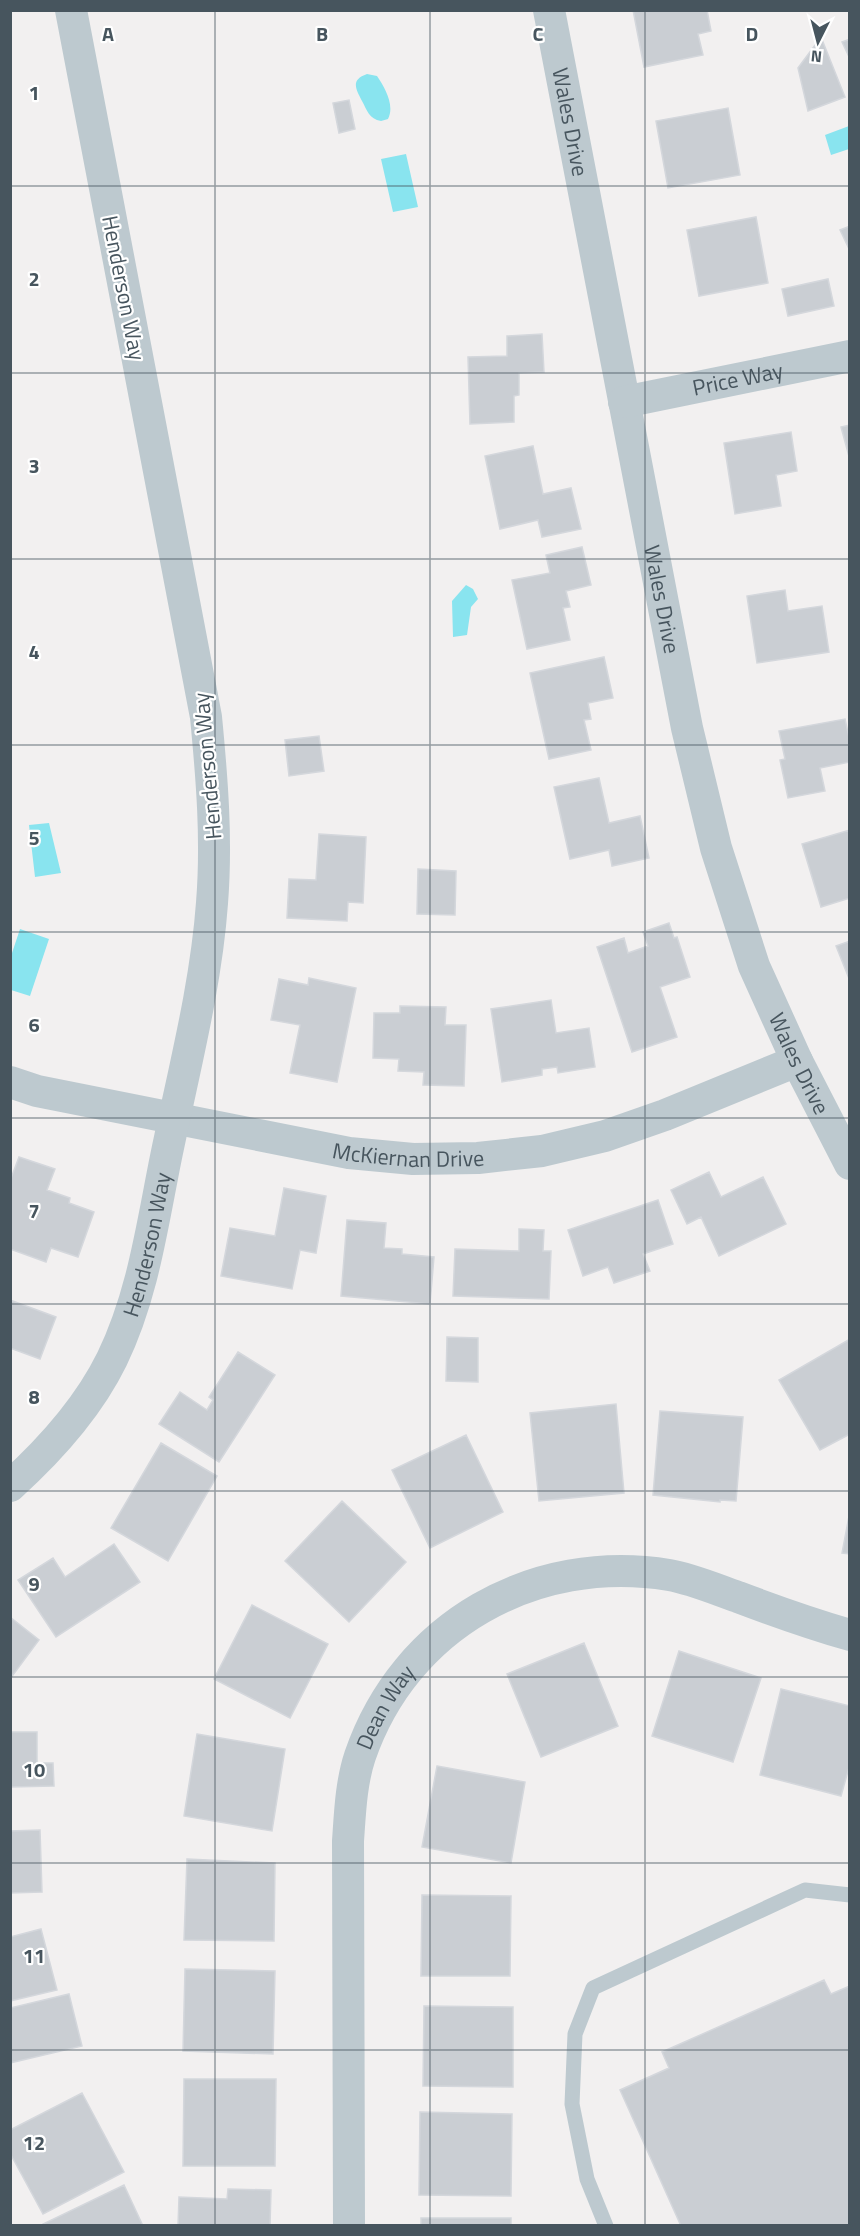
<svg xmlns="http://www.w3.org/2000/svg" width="860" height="2236" font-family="'Titillium Web',sans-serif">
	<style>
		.water { fill: #89e4ef }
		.building { fill: #caced3; stroke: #d4d7dc; stroke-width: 1.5 }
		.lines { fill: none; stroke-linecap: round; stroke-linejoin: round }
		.lane { stroke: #bdc9cf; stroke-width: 15 }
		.street { stroke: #bdc9cf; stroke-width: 32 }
		.grid { fill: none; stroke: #47555e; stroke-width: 1.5; stroke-opacity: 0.55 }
		.labels { text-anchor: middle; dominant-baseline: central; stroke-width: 4.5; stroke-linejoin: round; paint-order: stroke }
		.street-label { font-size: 22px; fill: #47555e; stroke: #fff }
		.grid-label { font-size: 20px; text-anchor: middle; font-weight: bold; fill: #47555e; stroke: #fff; stroke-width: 4.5; stroke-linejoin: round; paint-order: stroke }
	</style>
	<rect width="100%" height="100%" fill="#f2f0f0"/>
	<path class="water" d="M367 74 377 76C385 88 395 105 388 119L381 121C369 119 367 110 362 101 356 89 350 80 367 74Z
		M849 126V149L831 155 825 135Z
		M406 154 418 207 393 212 381 159Z
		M466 585 473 589 478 599 471 607 467 635 453 637 452 601Z
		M49 823 61 873 35 877 29 825Z
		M20 929 49 939 30 996 11 990V956Z"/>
	<path class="building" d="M633 10H707L711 31 698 34 703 55 644 67Z
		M821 37 845 97 808 111 798 68Z
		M850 39V59L842 42Z
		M349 100 355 129 339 133 333 103Z
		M728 108 740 175 668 188 656 121Z
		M756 217 768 283 699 296 687 230Z
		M850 226V251L840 230Z
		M828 279 834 306 788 316 782 289Z
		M542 334 544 372 519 373V395L514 396V422L470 424 468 357 507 356V336Z
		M850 425V460L841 427Z
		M791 432 797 471 776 475 781 506 735 514 724 443Z
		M533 446 543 494 571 488 581 529 542 537 538 520 500 529 485 456Z
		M582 547 591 585 566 591 570 607 563 608 570 640 527 649 512 580 550 573 546 555Z
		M785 590 788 611 822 606 829 652 757 663 747 596Z
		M604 657 613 698 588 703 591 719 584 720 591 750 549 759 530 673Z
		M845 719 850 742V762L820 768 825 791 788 798 780 760 785 759 779 731Z
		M319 736 324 771 289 776 285 740Z
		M599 778 609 823 640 816 649 858 612 866 609 850 570 859 554 787Z
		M850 830V898L821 907 802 844Z
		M319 834 366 837 363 903 348 902 347 921 287 918 289 879 316 880Z
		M418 869 456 871 455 915 417 914Z
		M669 923 674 938 677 937 690 977 660 987 677 1037 632 1052 597 947 624 938 628 953 648 946 643 932Z
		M850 941V981L836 946Z
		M309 978 356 988 337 1082 290 1073 300 1025 271 1020 279 979 308 985Z
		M551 1000 556 1033 589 1028 595 1067 558 1073 557 1067 542 1069V1075L502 1082 491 1009Z
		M400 1006 446 1007 445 1025H466L464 1086 423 1085 424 1072 398 1071 399 1059 373 1058 374 1013H400Z
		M19 1157 55 1169 47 1190 70 1198 69 1203 94 1212 78 1257 51 1248 46 1262 10 1249V1181Z
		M709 1172 721 1197 763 1177 786 1224 719 1256 701 1217 687 1224 671 1190Z
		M284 1188 326 1196 316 1253 300 1250 292 1289 221 1276 230 1228 275 1236Z
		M658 1200 673 1244 643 1254 650 1271 614 1283 608 1267 583 1276 568 1230Z
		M347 1220 386 1223 384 1248 402 1249V1254L434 1257 430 1304 341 1296Z
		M519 1229 544 1230 543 1251H551L549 1299 453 1296 455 1249 519 1251Z
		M10 1300 56 1317 40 1359 10 1348Z
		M447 1337 478 1338V1382L446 1381Z
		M850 1339V1434L820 1450 779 1380Z
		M238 1352 275 1375 219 1462 159 1424 180 1392 207 1410 213 1400 209 1397Z
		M616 1404 624 1493 539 1501 530 1413Z
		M660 1411 743 1417 736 1501 720 1500V1502L653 1495Z
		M466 1435 503 1512 430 1548 392 1470Z
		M161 1443 217 1476 168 1561 111 1528Z
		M342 1501 406 1562 349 1622 285 1561Z
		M850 1511V1554L842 1553Z
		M114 1544 140 1582 56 1637 18 1580 53 1558 65 1577Z
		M252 1605 328 1644 290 1718 214 1679Z
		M10 1617 39 1640 10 1679Z
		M584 1643 618 1726 541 1757 507 1674Z
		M679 1651 761 1678 733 1762 652 1736Z
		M781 1689 850 1706V1764L841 1796 760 1775Z
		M10 1732H37V1763H53L54 1786 10 1787Z
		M197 1734 285 1749 272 1831 184 1816Z
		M437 1766 525 1782 511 1863 422 1847Z
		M40 1830 42 1892 10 1893V1831Z
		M187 1859 275 1863 274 1941 184 1940Z
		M422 1895 511 1896 510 1976H421Z
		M41 1929 57 1990 10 2001V1937Z
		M185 1969 275 1971 273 2054 183 2051Z
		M824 1980 831 1994 850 1986V2226H681L620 2090 669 2068 662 2052Z
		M69 1994 82 2046 10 2063V2008Z
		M424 2006 513 2007V2087L423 2086Z
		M184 2079H276L275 2166H183Z
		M82 2093 124 2172 43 2214 10 2153V2130Z
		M420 2112 512 2114 511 2196 419 2195Z
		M124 2185 143 2226H44L43 2224Z
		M228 2189 271 2190 270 2226H178L179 2197 227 2199Z
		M421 2218H511V2226H421Z"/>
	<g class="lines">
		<path class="lane" d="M606 2226 587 2179 572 2104 575 2034 593 1988 805 1890 850 1895"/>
		<g class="street">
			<path id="s1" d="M549 10 687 728 716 848 754 966 797 1061 850 1164"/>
			<path id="s2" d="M624 402 850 356"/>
			<path id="s3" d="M10 1082 37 1091 349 1153 413 1159 478 1158 542 1151 605 1136 665 1115 797 1061"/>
			<path id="s4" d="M10 1486C51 1449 88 1408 112 1359 143 1295 152 1226 166 1157 183 1074 206 987 212 903 217 840 212 779 206 717L71 10"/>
			<path id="s5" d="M349 2226 348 1841C350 1813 351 1783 360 1756 405 1625 534 1553 669 1575 692 1579 715 1589 738 1597 775 1611 812 1624 850 1635"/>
		</g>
	</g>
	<path class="grid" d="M215 10V2226M430 10V2226M645 10V2226M10 186H850M10 373H850M10 559H850M10 745H850M10 932H850M10 1118H850M10 1304H850M10 1491H850M10 1677H850M10 1863H850M10 2050H850"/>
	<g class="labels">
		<g class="street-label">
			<text stroke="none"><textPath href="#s1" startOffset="114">Wales Drive</textPath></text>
			<text transform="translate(124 288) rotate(79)">Henderson Way</text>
			<text stroke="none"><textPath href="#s2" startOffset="116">Price Way</textPath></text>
			<text stroke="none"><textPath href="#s1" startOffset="600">Wales Drive</textPath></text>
			<text transform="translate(207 766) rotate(-95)">Henderson Way</text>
			<text stroke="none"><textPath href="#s1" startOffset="1086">Wales Drive</textPath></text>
			<text stroke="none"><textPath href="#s3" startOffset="406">McKiernan Drive</textPath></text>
			<text stroke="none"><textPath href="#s4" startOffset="284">Henderson Way</textPath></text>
			<text stroke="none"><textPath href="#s5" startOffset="526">Dean Way</textPath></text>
		</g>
	</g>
	<g class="grid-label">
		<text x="108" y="41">A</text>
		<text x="322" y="41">B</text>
		<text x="538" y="41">C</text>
		<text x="752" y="41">D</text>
		<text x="34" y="100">1</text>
		<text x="34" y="286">2</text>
		<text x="34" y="473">3</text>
		<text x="34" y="659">4</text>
		<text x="34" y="845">5</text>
		<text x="34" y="1032">6</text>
		<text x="34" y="1218">7</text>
		<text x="34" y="1404">8</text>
		<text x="34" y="1591">9</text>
		<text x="34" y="1777">10</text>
		<text x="34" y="1963">11</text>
		<text x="34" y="2150">12</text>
	</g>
	<rect width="860" height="2236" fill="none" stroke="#47555e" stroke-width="24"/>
	<g transform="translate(818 42) rotate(186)" stroke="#ffffff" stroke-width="4.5" paint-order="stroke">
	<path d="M0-4.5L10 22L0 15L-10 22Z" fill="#47555e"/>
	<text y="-9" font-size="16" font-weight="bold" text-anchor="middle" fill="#47555e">N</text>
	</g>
</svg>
